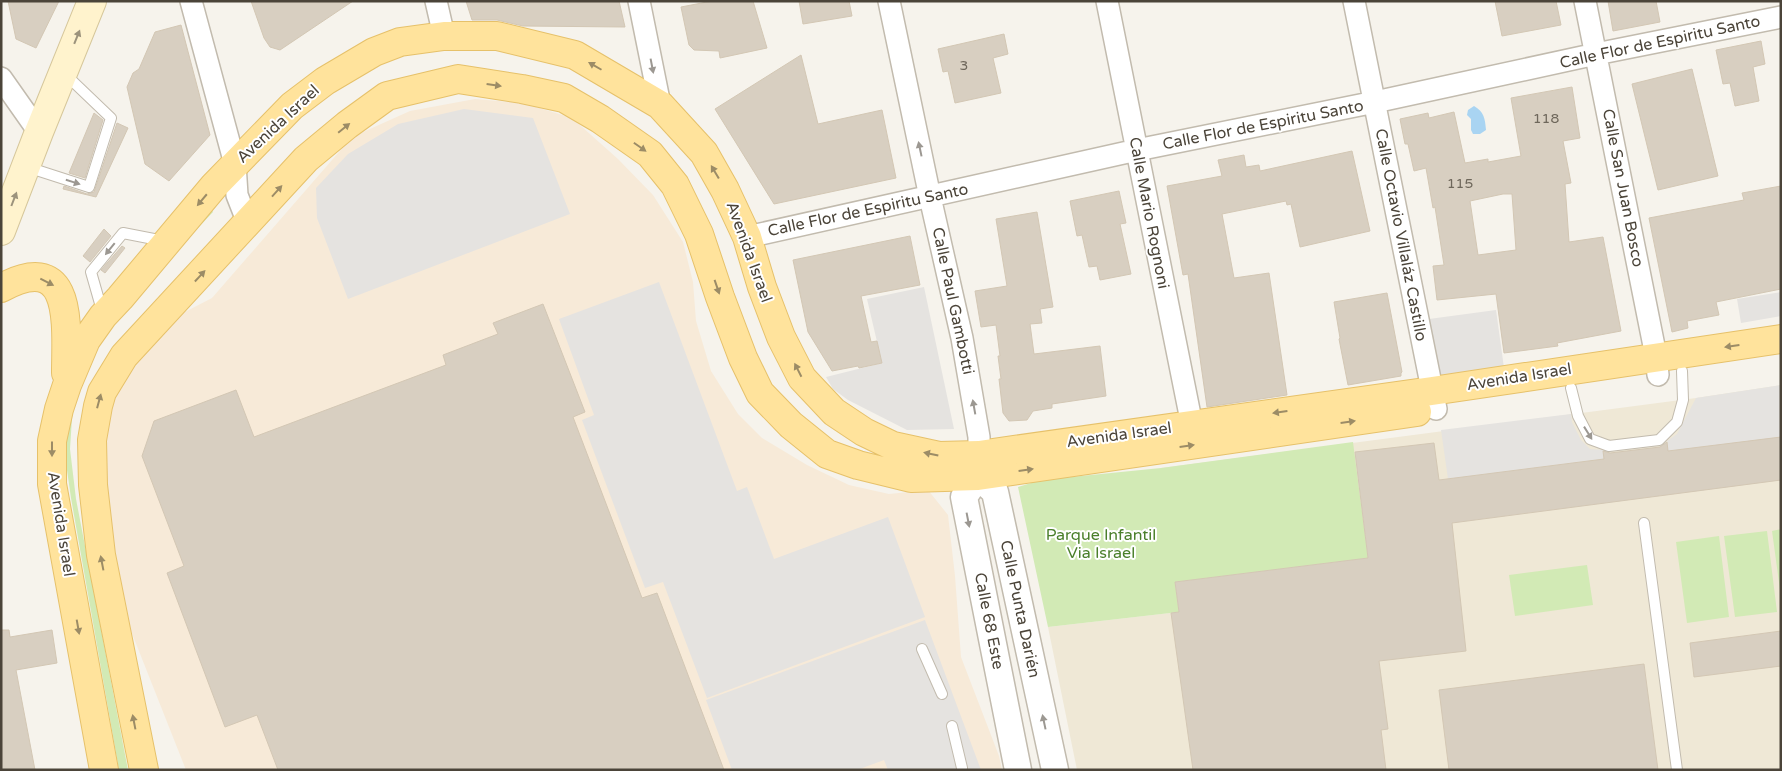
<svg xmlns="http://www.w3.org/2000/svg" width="1782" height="771" font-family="'Varela Round',sans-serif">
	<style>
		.commercial { fill: #f7ead8 }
		.education { fill: #efe8d6 }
		.green { fill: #d2eab5 }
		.parking { fill: #e5e3e0 }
		.water { fill: #a9d4f2 }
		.building { fill: #d8cfc1; stroke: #d3c7b4; fill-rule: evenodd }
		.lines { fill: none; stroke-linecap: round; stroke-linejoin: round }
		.service-casing { stroke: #c2bbae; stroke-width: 12 }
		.minor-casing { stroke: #c2bbae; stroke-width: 24 }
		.tertiary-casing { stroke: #c2bbae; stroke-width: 29 }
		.secondary-casing { stroke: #d6c79b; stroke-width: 30 }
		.primary-casing { stroke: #e6c16a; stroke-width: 30 }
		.service { stroke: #fff; stroke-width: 10 }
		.minor { stroke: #fff; stroke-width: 21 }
		.tertiary { stroke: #fff; stroke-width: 26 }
		.secondary { stroke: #fff3cd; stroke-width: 28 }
		.primary { stroke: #ffe39c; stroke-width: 28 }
		.oneway { fill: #9c937c }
		.oneway2 { fill: #9c8c66 }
		.oneway3 { fill: #9c9892 }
		.labels { text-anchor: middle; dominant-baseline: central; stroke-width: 4; stroke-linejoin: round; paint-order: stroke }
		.number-label { font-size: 14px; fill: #6e675b }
		.street-label { font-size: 16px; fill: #4b4439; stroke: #fff }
		.park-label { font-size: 16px; fill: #4a7f2a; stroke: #fff }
	</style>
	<rect width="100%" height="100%" fill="#f6f3ec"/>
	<path class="commercial" d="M475 99 523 103 572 118 618 159 653 195 683 242 693 282 696 321 711 371 738 414 762 438 807 465 849 485 889 494 928 490 948 515 955 576 961 657 999 756 1002 770H186L101 555 92 440 150 330 212 298 352 137 410 111Z"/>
	<path class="education" d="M1781 385V770H1077L1048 627 1179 612 1161 468 1696 398Z"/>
	<path class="green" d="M207 203 213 212 163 265 94 347 80 380 72 418 70 449 76 499 128 770H119L71 498 64 449 67 416 93 338Z
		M1353 442 1368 558 1175 582 1179 612 1048 627 1018 487 1041 480 1161 468Z
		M1781 529V597L1772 531Z
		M1767 531 1777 612 1735 617 1724 536Z
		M1719 536 1729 617 1687 623 1676 542Z
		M1587 565 1593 605 1515 616 1509 575Z"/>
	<path class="parking" d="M464 109 533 118 570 214 348 299 317 218 316 188 348 154 398 124Z
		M659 282 737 491 747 487 774 559 888 517 925 617 707 698 663 582 645 588 582 420 594 415 559 319Z
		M924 287 954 429 907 430 848 400 833 389 826 377 882 363 867 299Z
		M1781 292V316L1741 323 1737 299Z
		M1496 310 1504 368 1440 376 1435 367 1429 319Z
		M1781 385V437L1668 451 1667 441 1677 434 1696 398Z
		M1571 414 1572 422 1581 440 1590 449 1603 450 1604 459 1448 479 1441 430Z
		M925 620 981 770H888L884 760 857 770H732L706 700Z"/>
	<path class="water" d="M1474 106C1484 112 1485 118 1486 130L1480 134H1473L1471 130V119L1467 115 1468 110Z"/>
	<path class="building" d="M8 1H59L36 48 16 39Z
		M251 1H353L280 50 270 47 264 38Z
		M466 1H619L625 27 523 26 497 20H472Z
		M712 1H753L767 48 720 58 719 51 694 50 689 45 681 7Z
		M799 1H849L852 16 803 24Z
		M1495 1H1556L1561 25 1502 36Z
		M1608 1H1656L1660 22 1613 31Z
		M181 25 210 135 169 181 145 164 127 87 133 73 139 69 155 32Z
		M1004 34 1008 54 993 58 1001 93 955 103 948 71 943 72 938 49Z
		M1761 41 1765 64 1753 67 1759 101 1735 106 1730 83 1723 84 1716 50Z
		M801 55 818 124 882 110 896 178 774 204 715 109Z
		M1692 69 1718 176 1658 190 1632 84Z
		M1572 87 1580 138 1563 141 1571 183 1565 184 1569 242 1603 237 1621 331 1557 343 1558 346 1504 353 1496 294 1437 300 1433 266 1444 265 1435 207 1433 208 1426 168 1414 171 1408 144H1405L1400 119 1428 113 1429 118 1454 112 1465 163 1488 159V162L1521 156 1511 98ZM1503 194H1512L1516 250 1478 255 1470 201Z
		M94 113 103 120 85 178 69 173Z
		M117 123 128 128 96 197 63 189 64 186 87 194 94 192Z
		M1352 151 1370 231 1300 247 1291 204 1287 205 1286 201 1222 214 1234 278 1269 273 1287 395 1207 407 1188 274 1183 275 1167 186 1222 176 1218 160 1244 155 1246 167 1259 165 1260 171Z
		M1781 186V289L1716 302 1719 315 1687 321 1688 328 1672 332 1649 218 1744 200 1742 193Z
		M1119 191 1126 223 1120 224 1131 274 1100 280 1097 266 1089 267 1082 235 1077 236 1070 201Z
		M1037 212 1053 307 1040 309 1042 323 1030 324 1034 354 1100 346 1106 396 1052 404V408L1033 411 1027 420 1009 421 1003 413 999 379H1001L998 356H1000L996 325 981 327 975 291 1007 286 996 219Z
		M104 229 111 236 90 262 83 256Z
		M910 236 920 285 861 296 871 342 877 341 882 363 859 368 858 366 832 371 808 332 793 260Z
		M122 246 125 248 105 273 101 270Z
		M1387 293 1402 372 1401 373V376L1348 385 1339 339 1340 338 1334 302Z
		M543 304 585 412 573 417 642 598 657 593 724 770H278L257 715 225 727 167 573 184 566 142 456 154 421 236 390 254 437 446 365 443 355 498 334 493 323Z
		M1781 437V480L1452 523 1466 651 1379 661 1388 729 1381 730 1386 770H1193L1171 613 1179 612 1175 582 1368 558 1355 452 1434 443 1439 480 1604 459 1603 451 1610 453 1660 447 1667 442 1668 451Z
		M1 630H9L10 637 52 630 57 663 16 670 35 770H1Z
		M1781 631V666L1694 677 1690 643Z
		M1644 664 1658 770H1449L1439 690Z"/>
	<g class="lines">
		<defs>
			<path id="service" d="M27 167 89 187 111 118 65 74
				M103 314 91 272 123 233 164 241
				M1571 388 1578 416 1590 439 1609 446 1659 440 1677 422 1683 400 1682 371
				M1644 523 1677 770
				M922 649 942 694
				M952 726 962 768"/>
			<path id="minor" d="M191 1 235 164 237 195 248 223
				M436 1 444 36
				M639 1 660 105
				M889 1 930 197 962 338 979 437V455
				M1107 1 1192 425
				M1354 1 1436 409
				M1585 1 1656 356 1658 375
				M1 78 39 132
				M747 237 1137 150 1375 102 1596 54 1781 17"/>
			<path id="tertiary" d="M979 459 978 476 995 492 1055 770
				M978 476 964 497 1018 770"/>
			<path id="secondary" d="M1 231 39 132 92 1"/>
			<path id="primary" d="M1 288C75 248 66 327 66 373
				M104 770 52 484V441L59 409 67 385 86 340 103 316 120 298 214 186 292 106 325 81 374 52 400 42 444 36H497L575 55 660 105 704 153 725 190 747 237 762 287 781 337 802 378 834 412 864 432 893 446 939 456 979 455 1432 391 1781 339
				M144 770 101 555 93 485 92 440 98 406 102 392 124 356 306 159 347 125 387 96 458 79 522 89 564 98 600 119 650 154 675 185 699 234 720 297 743 358 760 393 791 425 827 454 858 465 911 478 978 476 1417 412"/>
		</defs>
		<use href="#service" class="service-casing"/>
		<use href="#minor" class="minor-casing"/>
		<use href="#tertiary" class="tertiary-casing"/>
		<use href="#secondary" class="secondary-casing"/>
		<use href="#primary" class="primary-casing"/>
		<use href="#service" class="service"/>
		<use href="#minor" class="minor"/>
		<use href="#tertiary" class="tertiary"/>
		<use href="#secondary" class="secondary"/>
		<use href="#primary" class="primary"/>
	</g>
	<defs><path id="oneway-solid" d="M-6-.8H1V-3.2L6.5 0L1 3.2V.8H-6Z" transform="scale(1.25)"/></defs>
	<g class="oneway">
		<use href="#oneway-solid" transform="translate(77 37) rotate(-68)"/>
		<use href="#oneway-solid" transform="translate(14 199) rotate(-69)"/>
	</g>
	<g class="oneway2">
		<use href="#oneway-solid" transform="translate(595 66) rotate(-150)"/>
		<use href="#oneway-solid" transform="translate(494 85) rotate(8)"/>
		<use href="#oneway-solid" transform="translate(344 128) rotate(-39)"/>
		<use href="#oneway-solid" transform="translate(640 147) rotate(35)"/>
		<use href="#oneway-solid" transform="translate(715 172) rotate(-121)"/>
		<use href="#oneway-solid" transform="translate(277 191) rotate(-48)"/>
		<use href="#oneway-solid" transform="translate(202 200) rotate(130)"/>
		<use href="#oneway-solid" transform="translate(200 276) rotate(-47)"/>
		<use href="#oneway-solid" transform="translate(47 282) rotate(27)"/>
		<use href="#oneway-solid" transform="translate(717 287) rotate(71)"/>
		<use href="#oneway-solid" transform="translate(1732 346) rotate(172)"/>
		<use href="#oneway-solid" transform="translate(798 370) rotate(-117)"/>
		<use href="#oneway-solid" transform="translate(99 401) rotate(-75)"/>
		<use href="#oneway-solid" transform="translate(1280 412) rotate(172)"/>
		<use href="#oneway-solid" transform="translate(1348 422) rotate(-8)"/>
		<use href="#oneway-solid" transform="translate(1187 446) rotate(-8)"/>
		<use href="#oneway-solid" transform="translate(52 449) rotate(90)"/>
		<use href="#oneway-solid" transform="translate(931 454) rotate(-168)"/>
		<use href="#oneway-solid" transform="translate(1026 470) rotate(-8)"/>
		<use href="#oneway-solid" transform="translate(102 563) rotate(-101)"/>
		<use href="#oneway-solid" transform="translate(78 627) rotate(80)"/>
		<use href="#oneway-solid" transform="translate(134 722) rotate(-101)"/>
	</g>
	<g class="oneway3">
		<use href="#oneway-solid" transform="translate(652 66) rotate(79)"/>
		<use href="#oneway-solid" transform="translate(920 149) rotate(-102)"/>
		<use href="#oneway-solid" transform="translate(73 182) rotate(17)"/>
		<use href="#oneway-solid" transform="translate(110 249) rotate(129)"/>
		<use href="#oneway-solid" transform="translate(974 407) rotate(-100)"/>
		<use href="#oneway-solid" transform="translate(1588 433) rotate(58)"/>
		<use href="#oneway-solid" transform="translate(968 520) rotate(79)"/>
		<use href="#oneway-solid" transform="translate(1044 722) rotate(-102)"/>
	</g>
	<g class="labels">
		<g class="number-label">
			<text x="964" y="65">3</text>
			<text x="1546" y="118">118</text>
			<text x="1460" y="183">115</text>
		</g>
		<g class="street-label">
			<text transform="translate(1660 42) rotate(-12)">Calle Flor de Espiritu Santo</text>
			<text transform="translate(278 124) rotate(-43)">Avenida Israel</text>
			<text transform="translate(1263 125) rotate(-11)">Calle Flor de Espiritu Santo</text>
			<text transform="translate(1623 188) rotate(79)">Calle San Juan Bosco</text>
			<text transform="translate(868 210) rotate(-12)">Calle Flor de Espiritu Santo</text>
			<text transform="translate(1149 213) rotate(79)">Calle Mario Rognoni</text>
			<text transform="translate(1401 235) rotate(79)">Calle Octavio Villaláz Castillo</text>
			<text transform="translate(749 252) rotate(70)">Avenida Israel</text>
			<text transform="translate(953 301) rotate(78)">Calle Paul Gambotti</text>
			<text transform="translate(1519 377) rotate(-9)">Avenida Israel</text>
			<text transform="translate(1119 435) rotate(-8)">Avenida Israel</text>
			<text transform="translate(61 524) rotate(81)">Avenida Israel</text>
			<text transform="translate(1020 609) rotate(78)">Calle Punta Darién</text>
			<text transform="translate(989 621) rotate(79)">Calle 68 Este</text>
		</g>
		<g class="park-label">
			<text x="1101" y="535">Parque Infantil<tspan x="1101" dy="18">Via Israel</tspan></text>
		</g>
	</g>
	<rect width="1782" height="771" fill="none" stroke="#4b4439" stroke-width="5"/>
</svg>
